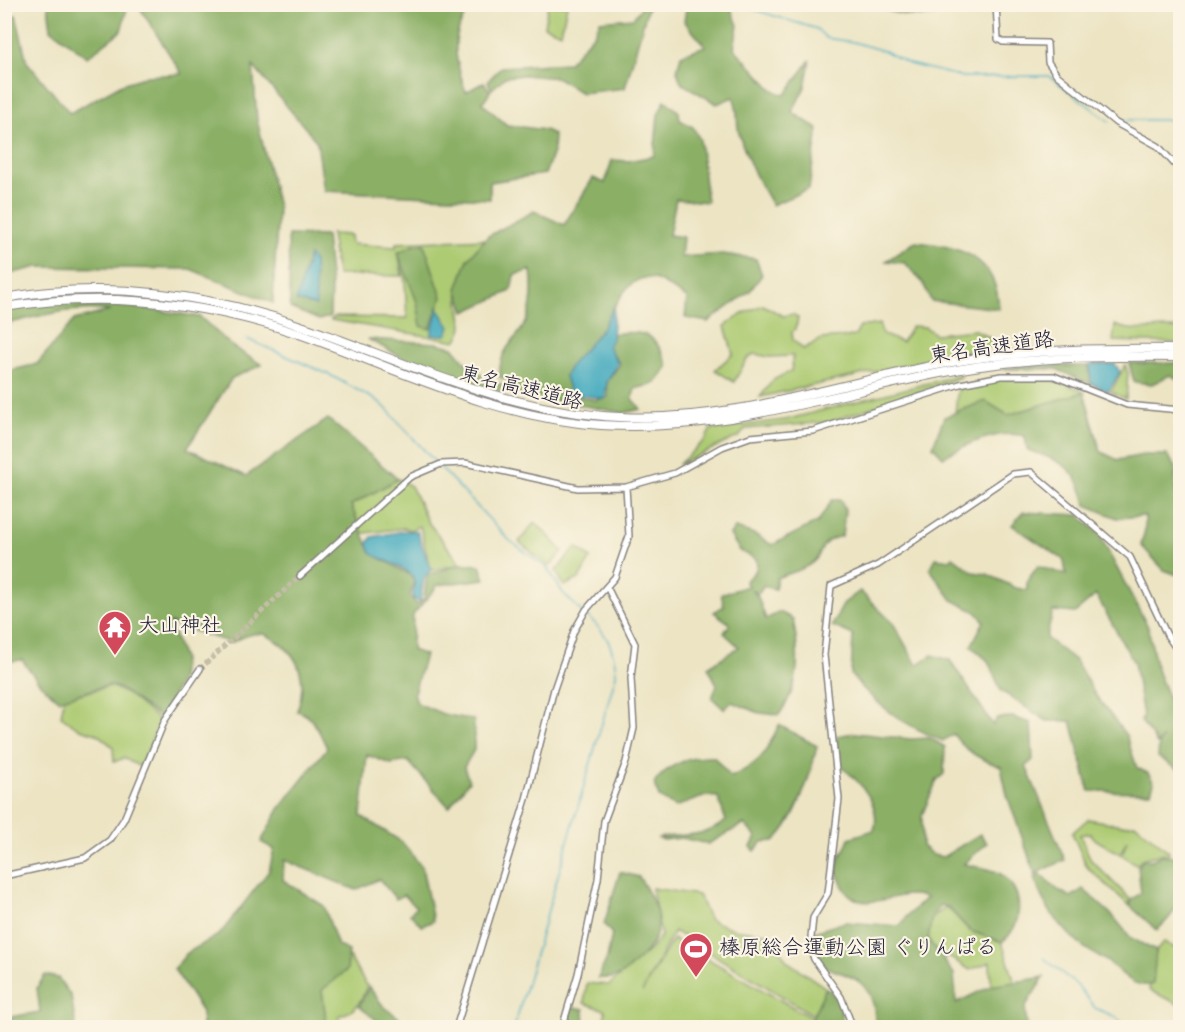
<svg xmlns="http://www.w3.org/2000/svg" width="1185" height="1032" font-family="'Indie Flower','Klee One',sans-serif">
	<style>
		.green { fill: #adcb73; stroke: #687657; stroke-width: 1.5 }
		.forest { fill: #8aaf65; stroke: #566850; stroke-width: 1.5 }
		.water { fill: #3fa9be; stroke: #30667c; stroke-width: 1.5 }
		.lines { fill: none; stroke-linecap: round; stroke-linejoin: round }
		.stream { stroke: #3fa9be; stroke-width: 1.5 }
		.minor-tunnel { stroke: #c4bda8; stroke-width: 5; stroke-dasharray: 5 2.5; stroke-linecap: butt }
		.minor-casing { stroke: #87837f; stroke-width: 8 }
		.highway-casing { stroke: #87837f; stroke-width: 10 }
		.minor { stroke: #fff; stroke-width: 5 }
		.highway { stroke: #fff; stroke-width: 8 }
		.labels { text-anchor: middle; dominant-baseline: central; stroke-width: 4.5; stroke-linejoin: round; paint-order: stroke }
		.street-label { font-size: 21px; fill: #22223b; stroke: #fcf5e5 }
		.poi-label { font-size: 21px; fill: #22223b; stroke: #fcf5e5; text-anchor: start }
	</style>
	<rect width="100%" height="100%" fill="#fcf5e5"/>
	<filter id="ink" filterUnits="userSpaceOnUse"><feTurbulence type="fractalNoise" baseFrequency=".0167" numOctaves="2"/><feDisplacementMap in="SourceGraphic" scale="12" xChannelSelector="R" yChannelSelector="G"/><feConvolveMatrix kernelMatrix="1 2 1 2 8 2 1 2 1" color-interpolation-filters="sRGB"/></filter>
	<filter id="wash" filterUnits="userSpaceOnUse"><feTurbulence type="fractalNoise" baseFrequency=".008" numOctaves="4" result="noise"/><feDisplacementMap in="SourceGraphic" scale="24" xChannelSelector="R" yChannelSelector="G"/><feGaussianBlur stdDeviation="1.35" result="paint"/><feColorMatrix in="noise" values="0 0 0 0 0 0 0 0 0 0 0 0 0 0 0 0 0 1.4 0 .05"/><feComposite in="paint" operator="in"/></filter>
	<g filter="url(#wash)">
		<rect width="100%" height="100%" fill="#ece4c3"/>
		<path class="green" d="M548 5H567L561 33 544 26Z
			M331 234 350 235 351 244 396 247V243L485 239C472 254 461 269 459 290 456 306 469 326 456 341L331 320 334 317 407 318 405 282 398 251 402 276 337 275Z
			M763 305 783 316 793 314 798 318 796 328 792 332 793 340 803 349 822 339 855 336 860 327 879 324 883 335 902 342 912 326 925 327 935 334 975 330 993 340 992 346 760 397 773 380 791 371 793 356 769 357 754 354 747 359 734 382 715 370 733 354 725 326 744 313Z
			M1115 325C1138 335 1157 325 1180 329V343L1113 341Z
			M1125 365 1128 373 1126 399 1111 392Z
			M959 375 962 377 829 422 745 429 740 436 678 465 705 440 711 429 785 420Z
			M996 379C1027 379 1057 376 1084 392L1008 415 985 401 955 412 958 388Z
			M398 479 411 486 428 522 461 564 431 570 420 526 411 530 404 528 351 535V505Z
			M535 522 563 551 549 567 519 542Z
			M576 547 591 558 579 579 564 586 556 571Z
			M111 686 130 696 160 721 140 767 124 758 114 762 113 747 97 734 80 729 61 716 64 698Z
			M1088 819 1121 825 1136 824 1169 852 1167 856 1164 853 1142 859 1137 865 1122 855 1127 840 1120 854 1096 840 1090 833 1080 835 1091 860 1130 899V906L1087 867 1072 833Z
			M652 888 698 895 710 920 733 929 770 934 787 961 826 988 813 1015 674 931 642 992 673 939 812 1018 819 1027 640 1028 636 1025 638 1027H612L604 1022 605 1010 584 1003 587 983 609 985 651 949 661 936Z
			M946 906 970 931 1002 942 1015 983 991 986 990 962 970 970 949 957 942 959 928 939 931 920Z
			M1164 942 1180 951V1005L1149 990 1156 951Z
			M348 955 367 986C360 1003 357 1011 338 1016L345 1027H327L322 990 347 970Z"/>
		<path class="forest" d="M729 4 738 25 734 48 772 89 782 95 786 94 810 60 805 87 792 112 818 129 809 189 772 205C760 185 747 160 740 137 735 122 740 111 733 97L717 104 681 83 677 71 681 55 705 46 684 21 686 9 677 5Z
			M952 4C937 26 893 14 872 5Z
			M48 5V4L128 5 121 31 87 57 51 29Z
			M138 5H471C449 37 454 57 466 92L484 82 490 92 482 103 507 125 545 130 554 135 553 152 545 174 490 182V199L324 191 317 142 253 66 257 120 278 207 273 303 190 269 38 267 5 275V19L16 15 27 62 70 113 122 84 147 76 182 74Z
			M643 5H663L648 7 625 88 581 93 558 78 524 75 505 77 491 90 488 81 501 67 568 63 594 34 600 21 633 18Z
			M665 100 679 112 680 120 693 127 700 140 707 202 676 199 669 235 683 237 681 257 723 254 756 259 762 275 750 291 708 322 685 318 687 298C678 293 669 286 659 281 629 266 614 310 602 329 591 346 575 358 565 376L570 393 542 389 595 400 608 397 607 382 620 364 607 346 612 334C646 329 657 334 668 367L656 383 635 389 632 399 641 409 624 413 488 389 407 360 368 339 436 343 453 347 467 364 494 384H520L500 378C497 346 521 339 528 317 533 301 533 286 531 270L514 275 511 291 465 312 457 289 468 259 488 236 534 211 564 225 593 178 605 183 612 160 628 161 654 156 658 115Z
			M288 235 326 236 331 286 330 317 319 320 290 308Z
			M915 242C960 246 997 256 999 309L931 301 923 283 905 263 886 261Z
			M424 244 442 297 430 329 421 326 417 302 398 253 412 246Z
			M73 303 142 308 200 317 233 347 262 365 232 378 187 448 246 476 328 419 398 479 351 505 371 553 409 574 414 581 410 596 417 605 424 599 427 575 461 564 480 565 485 579 438 585 413 615 412 650 425 655 414 693 417 703 443 714 474 720V750L464 767 469 781 449 807 408 761 391 764 367 755 361 816 402 842 422 867 433 921 422 926 410 914 416 907 404 895 396 899 379 879 356 890 284 860 283 880 324 906 338 946 349 951 347 970 322 990 327 1027H202V1012L174 969 187 953 220 934 269 871 274 849 261 842 279 809 327 748C320 734 314 715 297 711 307 683 302 657 276 641 272 638 267 635 263 634 252 632 241 638 231 643L170 623 183 659 181 679 161 718 119 688 108 685 59 700 41 685 22 660 5 662 4 372 37 364 74 320 110 311C75 305 38 317 5 324V309Z
			M1129 363H1180V380L1170 375 1152 384 1134 382Z
			M1024 366H1089L1091 384 1056 369H1001Z
			M1084 392 1101 452 1118 460 1143 455H1167L1176 467 1175 484 1180 516V576L1164 570 1141 545 1145 530V516L1117 518 1086 505C1078 469 1062 460 1027 450L1025 436C997 429 967 444 943 457L933 446 944 417 985 401 1008 415Z
			M832 500H841L845 510 842 536C815 542 827 551 812 563 802 571 789 573 777 578L775 589 763 586 758 594 751 589 758 597 766 619 780 612 793 619C800 655 801 685 779 715L759 713 732 702 724 709 712 698 717 685 708 667 739 647 724 633 730 624 714 612 724 606 721 594 748 586 745 581C754 574 759 570 756 559L740 551 730 535 735 528 754 534 772 545 818 522Z
			M1023 512 1079 515 1099 534 1148 627 1157 670 1178 721 1180 719V771L1158 757 1159 743 1163 738 1157 744 1141 721 1143 716 1134 663 1096 595 1075 613 1053 611 1046 638 1076 661 1094 693 1126 735 1137 768 1148 773 1154 783 1151 792 1089 791 1071 721H1047L1001 691 988 661 971 646 984 621 976 612 952 600 930 569 936 558 950 560 953 557 973 572 987 574 1016 588 1027 590V581L1038 566 1066 575 1064 560 1012 525Z
			M860 591 893 623 917 665 932 655 950 660 993 725 997 718 1012 717 1031 723 1033 760 1026 766 1065 860 1035 874 1007 795 1001 767C980 759 966 752 953 734L943 741C904 725 878 707 851 675L853 635 832 626 844 603Z
			M779 725 817 746C811 774 796 822 774 841L762 842 755 851 751 847 756 837 744 824 708 844 682 838 664 840 657 838C685 833 701 839 726 821L718 797 706 796 675 807 659 797 654 783C669 763 690 756 714 757L731 777C761 763 765 755 779 725Z
			M855 733 911 739 930 738 945 747 944 774 937 780 922 815V846L933 855 943 857 980 834 987 843 964 864C975 867 997 869 1005 877 1025 896 1022 926 1002 942L970 931 948 907 941 905 932 917 928 939 954 974 956 1003 991 986 1044 977 1025 1007 1027 1027H875C876 1012 873 991 858 981 831 963 812 978 814 932L845 922 900 926 907 916 926 898C899 884 858 925 840 880 838 875 834 868 837 862 840 853 845 853 849 838L874 830C882 805 859 780 840 766L836 736Z
			M1161 855 1180 857C1181 893 1185 906 1157 930L1130 906 1132 899 1141 893 1138 867 1143 860H1152Z
			M620 872 639 877C660 909 669 932 638 960 624 974 618 980 598 978L607 958 612 934 604 924Z
			M1040 874 1058 890 1071 897 1083 889 1112 915 1131 938 1156 951 1153 984C1134 990 1123 973 1109 963 1100 956 1087 951 1078 943 1060 926 1039 902 1035 877Z
			M45 975 58 978 71 996 76 1027H5L10 1017 40 1012 37 988Z
			M369 987 384 1007 401 1019 405 1027H385L359 1006Z
			M826 988C846 1006 839 1004 843 1027H819L812 1018Z
			M572 1007 584 1009 585 1027H566Z"/>
		<path class="water" d="M309 255 314 262 316 306 296 301Z
			M614 306 612 339 608 346 618 363 607 382 605 399 570 393 565 376 570 366 602 329Z
			M438 308 450 327 446 335H431Z
			M1090 364H1115L1120 372 1108 392 1091 383Z
			M404 531H417L431 570 424 578 420 602 413 599C412 592 416 586 414 580 410 567 381 560 371 553L368 543 372 537Z"/>
		<g class="lines">
			<path class="stream" d="M735 4 817 29 826 38 853 42 884 51 909 64 963 77 1049 76 1110 122
				M1118 120H1180
				M247 339 330 375 381 403 436 463
				M439 466 509 540 547 568 563 593 582 612
				M1044 958 1078 986 1095 1008 1116 1017 1127 1028
				M514 1028 616 675C615 648 607 633 586 615"/>
		</g>
	</g>
	<g filter="url(#ink)">
		<g class="lines">
			<path class="minor-tunnel" d="M200 669 300 576"/>
			<defs>
				<path id="minor" d="M996 4 998 39 1003 42 1047 43 1048 62 1057 75 1116 123 1158 146 1180 170
					M300 576 410 477 441 464 465 463 578 488 626 487 675 473 722 447 750 437 813 431 960 384 1001 376H1054L1127 405 1180 410
					M4 876 85 858 110 840 124 819 165 720 200 669
					M456 1028 526 799 554 689 574 631 586 610 615 577 629 536 626 487
					M562 1028 578 974 598 879 604 821 626 762 634 728 631 678 635 644 608 589
					M853 1028 841 997 814 959 810 947 813 918 828 893 839 799 824 655 831 586 878 565 1013 474 1031 472 1130 557 1167 635 1180 654"/>
				<path id="highway" d="M4 298C106 280 211 294 307 328 410 364 509 412 620 417 734 423 841 382 952 362 1028 349 1104 348 1180 349
					M4 307C105 291 206 302 302 335 400 370 496 418 601 425 719 433 826 396 940 373 1020 357 1100 356 1180 357"/>
			</defs>
			<use href="#minor" class="minor-casing"/>
			<use href="#highway" class="highway-casing"/>
			<use href="#minor" class="minor"/>
			<use href="#highway" class="highway"/>
		</g>
	</g>
	<defs>
		<symbol id="temple-pin" viewBox="-11 -11 22 30"><path d="M0 17L-7.5 6A9.5 9.5 0 1 1 7.5 6Z" fill="#d1495b" stroke="#fcf5e5"/><path d="M0-6L5-2H3V0L6.5 2.5H4V6H1.5V3h-3V6H-4V2.5H-6.5L-3 0V-2H-5Z" fill="#fff"/></symbol>
		<symbol id="stadium-pin" viewBox="-11 -11 22 30"><path d="M0 17L-7.5 6A9.5 9.5 0 1 1 7.5 6Z" fill="#d1495b" stroke="#fcf5e5"/><path d="M0-5a6.5 5 0 1 0 0 10a6.5 5 0 1 0 0-10ZM-3.5-1.8h7v3.6h-7Z" fill="#fff"/></symbol>
	</defs>
	<g fill-rule="evenodd">
		<use href="#temple-pin" x="96" y="608" width="38" height="52"/>
		<use href="#stadium-pin" x="677" y="930" width="38" height="52"/>
	</g>
	<g class="labels">
		<g class="street-label">
			<text transform="translate(992 349) rotate(-8)">東名高速道路</text>
			<text transform="translate(521 389) rotate(14)">東名高速道路</text>
		</g>
		<g class="poi-label">
			<text x="138" y="627">大山神社</text>
			<text x="719" y="949">榛原総合運動公園 ぐりんぱる</text>
		</g>
	</g>
	<rect width="1185" height="1032" fill="none" stroke="#fcf5e5" stroke-width="24"/>
</svg>
